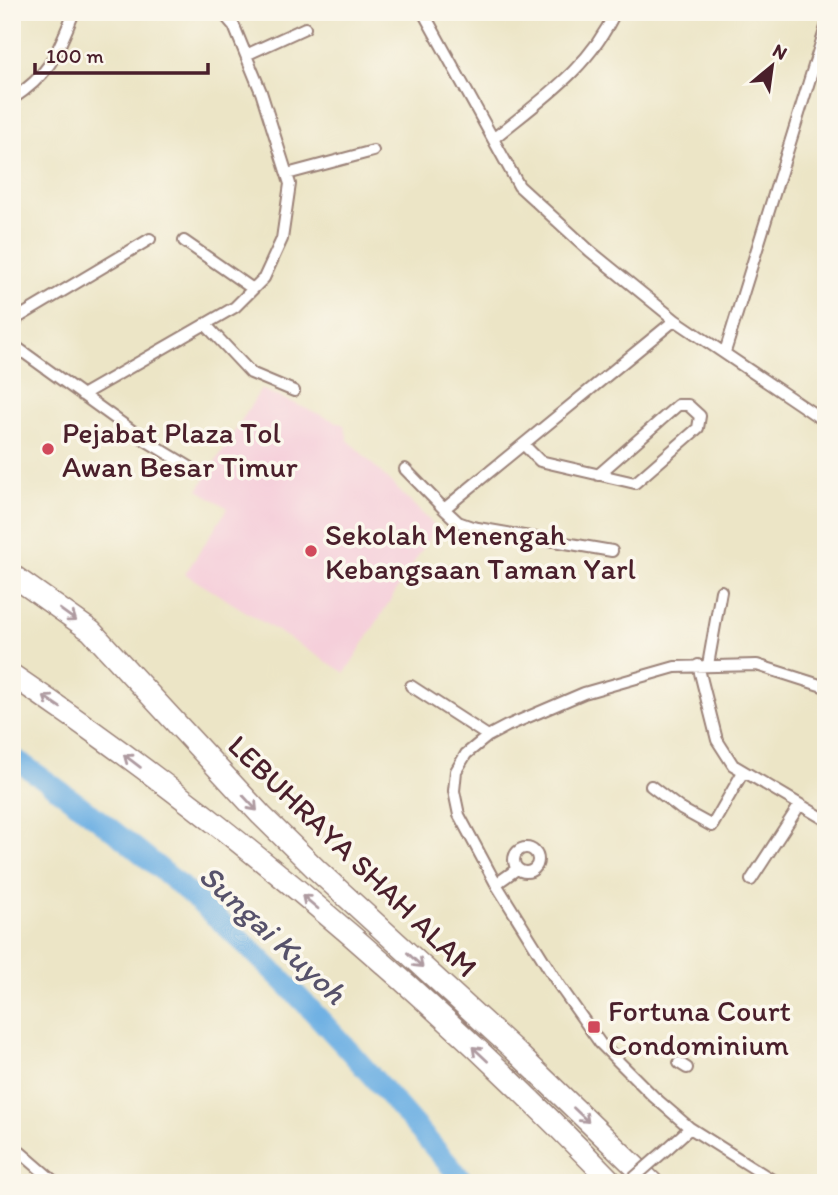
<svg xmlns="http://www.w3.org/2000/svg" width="838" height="1195" font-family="Itim,sans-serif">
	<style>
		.built { fill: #f5cfda }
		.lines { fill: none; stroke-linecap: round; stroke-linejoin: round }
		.river { stroke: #6fb1e3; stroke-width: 21 }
		.street-casing { stroke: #9b8278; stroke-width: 14 }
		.highway-casing { stroke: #9b8278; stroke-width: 24 }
		.street { stroke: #fff; stroke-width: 10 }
		.highway { stroke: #fff; stroke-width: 21 }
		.street-bridge-casing { stroke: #9b8278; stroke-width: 14; stroke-linecap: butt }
		.street-bridge { stroke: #fff; stroke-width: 10 }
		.oneway { stroke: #ae9aa0 }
		.poi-dot { fill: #d1495b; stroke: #fbf7ec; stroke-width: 2.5 }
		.labels { text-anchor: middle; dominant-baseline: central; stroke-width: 7; stroke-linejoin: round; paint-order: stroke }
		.poi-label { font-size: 30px; fill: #4a1f2b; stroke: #fbf7ec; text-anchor: start }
		.street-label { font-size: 30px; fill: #4a1f2b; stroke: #fbf7ec }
		.water-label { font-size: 32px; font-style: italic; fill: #57526b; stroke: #fbf7ec }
	</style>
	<rect width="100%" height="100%" fill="#fbf7ec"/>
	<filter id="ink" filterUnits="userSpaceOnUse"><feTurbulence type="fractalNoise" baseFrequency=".0143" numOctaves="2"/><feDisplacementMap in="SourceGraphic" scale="14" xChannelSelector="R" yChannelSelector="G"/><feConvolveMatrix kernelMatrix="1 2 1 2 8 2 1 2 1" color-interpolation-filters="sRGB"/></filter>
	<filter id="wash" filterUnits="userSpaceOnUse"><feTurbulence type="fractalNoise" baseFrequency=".00686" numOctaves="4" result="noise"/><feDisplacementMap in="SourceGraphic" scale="28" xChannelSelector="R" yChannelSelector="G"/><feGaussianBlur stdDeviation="1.57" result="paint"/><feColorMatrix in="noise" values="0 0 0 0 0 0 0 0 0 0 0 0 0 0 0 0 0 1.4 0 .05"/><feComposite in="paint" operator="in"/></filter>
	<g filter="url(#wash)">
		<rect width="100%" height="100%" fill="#ece5c6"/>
		<path class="built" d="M261 389 344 425 348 440 436 527 345 673 185 574 228 508 198 490Z"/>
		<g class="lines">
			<path class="river" d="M12 757C131 838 245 936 342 1043 384 1089 424 1136 465 1183"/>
		</g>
	</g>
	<g filter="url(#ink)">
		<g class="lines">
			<defs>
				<path id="street" d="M423 12 519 186 590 251 675 320 826 422
					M246 55 305 28
					M12 99C51 74 57 53 74 12
					M493 139C539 101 590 68 615 12
					M287 174 373 151
					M184 241 253 289
					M205 324 251 373 294 391
					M12 327 19 317 150 239
					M12 344 145 440 198 472
					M725 352 826 27
					M82 395 235 307 264 278 282 239 290 184 261 92 234 26 222 12
					M524 445 540 461 635 483 698 428 700 416 688 405H678L598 475
					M405 469 444 509
					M612 551 472 527 458 522 444 509 675 320
					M698 665 717 740 733 765 826 820
					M708 665 721 591
					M411 686 488 736
					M651 786 681 809 712 826 743 772
					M514 860a12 12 0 1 1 24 0a12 12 0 1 1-24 0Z
					M751 880 799 806
					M496 884 517 869
					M679 1063 687 1068
					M12 1145 56 1183
					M668 1148 690 1128
					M777 1183 690 1128 654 1097 600 1043 559 985 496 884 459 815 454 791 456 771 466 754 488 736 507 726 584 693 675 667 757 665 826 687"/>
				<path id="highway" d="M12 575 91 631 261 815 317 870 512 1048 652 1183
					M12 675C229 822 431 995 613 1183"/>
			</defs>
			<use href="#street" class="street-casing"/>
			<use href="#highway" class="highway-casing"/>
			<use href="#street" class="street"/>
			<use href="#highway" class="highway"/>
			<defs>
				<path id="street-bridge" d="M628 1183 668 1148"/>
			</defs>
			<use href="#street-bridge" class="street-bridge-casing"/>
			<use href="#street-bridge" class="street-bridge"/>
		</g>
		<defs><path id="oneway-shaft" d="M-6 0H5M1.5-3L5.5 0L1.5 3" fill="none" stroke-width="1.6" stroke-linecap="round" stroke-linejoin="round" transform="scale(1.75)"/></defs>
		<g class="oneway">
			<use href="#oneway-shaft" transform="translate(68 615) rotate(36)"/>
			<use href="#oneway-shaft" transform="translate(52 702) rotate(-146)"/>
			<use href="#oneway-shaft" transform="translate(132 761) rotate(-143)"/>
			<use href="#oneway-shaft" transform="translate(250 803) rotate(47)"/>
			<use href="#oneway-shaft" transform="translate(310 902) rotate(-140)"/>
			<use href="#oneway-shaft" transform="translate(415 960) rotate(43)"/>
			<use href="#oneway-shaft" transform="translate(480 1054) rotate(-137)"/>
			<use href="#oneway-shaft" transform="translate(581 1115) rotate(44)"/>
		</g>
	</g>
	<g class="poi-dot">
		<circle cx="48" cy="449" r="7"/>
		<circle cx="311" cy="551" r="7"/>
		<rect x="587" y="1020" width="14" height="14" rx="3.5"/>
	</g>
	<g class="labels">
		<g class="poi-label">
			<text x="62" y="432">Pejabat Plaza Tol<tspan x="62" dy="34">Awan Besar Timur</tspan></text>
			<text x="325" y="534">Sekolah Menengah<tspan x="325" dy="34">Kebangsaan Taman Yarl</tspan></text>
			<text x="608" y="1010">Fortuna Court<tspan x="608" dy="34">Condominium</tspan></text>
		</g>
		<g class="street-label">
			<text transform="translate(353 856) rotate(44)">LEBUHRAYA SHAH ALAM</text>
		</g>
		<g class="water-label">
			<text transform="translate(273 934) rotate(43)">Sungai Kuyoh</text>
		</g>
	</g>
	<rect width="838" height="1195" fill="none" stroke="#fbf7ec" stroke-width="42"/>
	<g transform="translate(772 66) rotate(29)" stroke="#fbf7ec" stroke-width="5" paint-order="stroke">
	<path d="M0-5L12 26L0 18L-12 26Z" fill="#4a1f2b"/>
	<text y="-10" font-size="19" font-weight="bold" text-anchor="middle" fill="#4a1f2b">N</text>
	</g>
	<path d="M35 63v10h173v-10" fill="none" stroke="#4a1f2b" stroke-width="3.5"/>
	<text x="46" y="63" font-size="21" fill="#4a1f2b" stroke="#fbf7ec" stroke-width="5" paint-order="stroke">100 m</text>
</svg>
